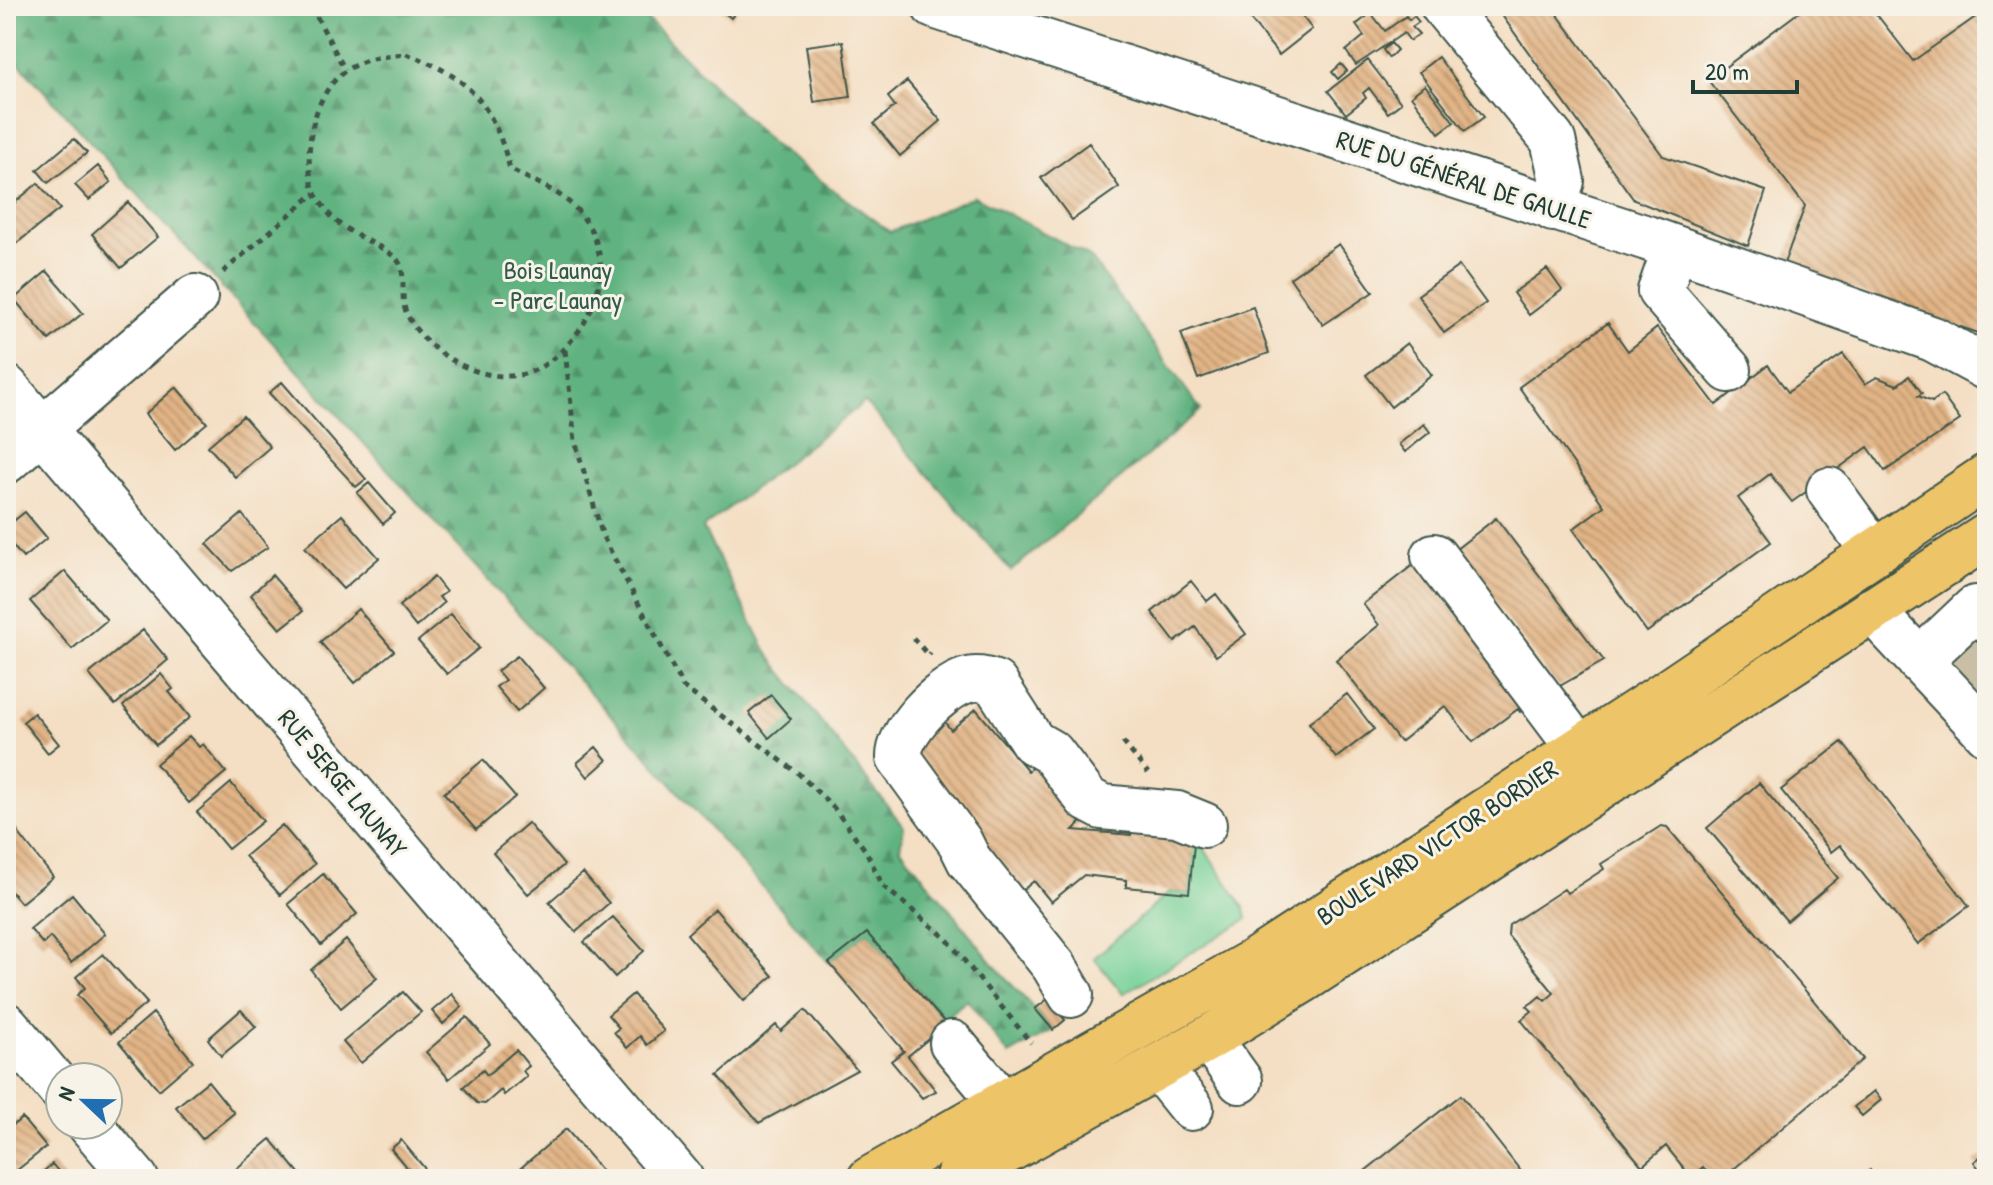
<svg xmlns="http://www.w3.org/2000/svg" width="1993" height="1185" font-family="'Patrick Hand',sans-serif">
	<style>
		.green { fill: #77d198; stroke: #4b8766; stroke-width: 2 }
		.forest { fill: url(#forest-firs); stroke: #40785a; stroke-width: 2 }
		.building { fill: url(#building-back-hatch) }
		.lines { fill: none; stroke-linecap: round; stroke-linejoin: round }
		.minor-tunnel { stroke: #c9bfa7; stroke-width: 44; stroke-dasharray: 44 22; stroke-linecap: butt }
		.minor-casing { stroke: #3f554a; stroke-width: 48 }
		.major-casing { stroke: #3f554a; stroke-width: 48 }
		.path { stroke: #3f554a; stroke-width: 5; stroke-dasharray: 6 6; stroke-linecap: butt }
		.minor { stroke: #fff; stroke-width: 44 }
		.major { stroke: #eec469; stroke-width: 44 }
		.labels { text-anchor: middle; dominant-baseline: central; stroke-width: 6; stroke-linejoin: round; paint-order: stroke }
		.street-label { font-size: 26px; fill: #1f3d34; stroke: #f7f3e8 }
		.park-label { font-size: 26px; fill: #315b48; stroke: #f7f3e8 }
	</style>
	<defs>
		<pattern id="forest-firs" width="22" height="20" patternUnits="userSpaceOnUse" patternTransform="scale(2)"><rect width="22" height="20" fill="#61b380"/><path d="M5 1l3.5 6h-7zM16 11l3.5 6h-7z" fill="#4f936a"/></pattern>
		<pattern id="building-back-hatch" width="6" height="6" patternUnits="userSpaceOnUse" patternTransform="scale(2)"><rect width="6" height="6" fill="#e2b485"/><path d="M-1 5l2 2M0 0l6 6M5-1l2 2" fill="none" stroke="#b7946e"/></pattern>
	</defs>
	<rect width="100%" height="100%" fill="#f7f3e8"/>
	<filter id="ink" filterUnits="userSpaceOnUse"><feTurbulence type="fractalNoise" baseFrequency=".0125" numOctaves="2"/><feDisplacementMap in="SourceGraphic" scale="16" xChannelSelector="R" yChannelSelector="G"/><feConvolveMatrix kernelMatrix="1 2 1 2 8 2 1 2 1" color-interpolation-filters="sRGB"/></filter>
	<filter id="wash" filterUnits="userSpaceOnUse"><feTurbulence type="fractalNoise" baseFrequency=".006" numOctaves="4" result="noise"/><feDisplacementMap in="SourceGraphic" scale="32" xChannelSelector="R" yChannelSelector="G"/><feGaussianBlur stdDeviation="1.8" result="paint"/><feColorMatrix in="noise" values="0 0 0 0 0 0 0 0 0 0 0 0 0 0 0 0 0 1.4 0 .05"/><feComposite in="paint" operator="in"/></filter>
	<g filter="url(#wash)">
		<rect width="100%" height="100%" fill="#f4dfc4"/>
		<path class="green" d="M1195 835 1245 909 1247 919 1123 994 1094 958 1170 892 1189 893Z"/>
		<path class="forest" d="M6 6H634L773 145 890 232 974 196 1090 257 1201 410 1011 571 865 402 703 528 768 654 904 827 900 848 995 966 1053 1030 1009 1055 967 1000 944 1019 867 933 829 963 632 739 6 49Z"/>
		<g id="blocks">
			<path class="building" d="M716 6H740L731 18Z
				M1261 6H1294L1312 29 1279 55 1248 17Z
				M1513 6H1551L1663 156 1766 191 1748 246 1634 200 1501 14Z
				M1807 6H1870L1913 61 1987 9V336L1783 266 1805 206 1708 80Z
				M1371 13 1385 31 1406 16 1409 20 1414 16 1419 22 1412 27 1419 34 1410 41 1404 33 1356 65 1346 51 1364 36 1356 25Z
				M843 41 851 97 814 102 806 46Z
				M1391 43 1397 50 1389 58 1383 50Z
				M1438 57 1484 117 1465 131 1419 72Z
				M1368 60 1401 103 1388 113 1369 88 1363 93 1366 98 1346 114 1328 91Z
				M1341 64 1347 71 1338 79 1332 72Z
				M907 81 941 121 900 156 874 124 895 106 888 97Z
				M1425 85 1454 122 1439 133 1411 96Z
				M74 139 87 153 48 183 37 170Z
				M1089 143 1119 187 1072 220 1041 178Z
				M98 166 111 182 89 200 75 185Z
				M38 183 60 209 13 246 6 237V210Z
				M128 202 158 237 121 268 92 234Z
				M1339 244 1373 292 1323 325 1290 278Z
				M1459 266 1486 303 1444 333 1418 295Z
				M1547 269 1562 290 1529 315 1513 293Z
				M47 271 83 313 49 340 14 299Z
				M1253 307 1269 353 1198 379 1181 333Z
				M1608 323 1628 351 1657 328 1716 405 1768 365 1788 392 1843 354 1865 384 1877 377 1897 385 1909 376 1922 393 1918 396 1932 402 1942 395 1960 420 1885 471 1868 447 1792 502 1770 474 1738 498 1771 542 1647 632 1573 529 1604 506 1519 387Z
				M1407 343 1432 375 1391 407 1366 375Z
				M282 382 366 479 356 487 269 393Z
				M176 387 207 423 175 450 145 414Z
				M243 416 270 447 235 477 208 446Z
				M1424 424 1430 432 1405 452 1399 444Z
				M369 483 395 513 383 524 357 493Z
				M25 512 47 538 23 558 6 538V527Z
				M242 514 268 547 232 571 207 544Z
				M342 515 379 558 343 589 305 547Z
				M1496 518 1604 661 1558 687 1455 550Z
				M1418 561 1531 705 1520 712 1518 709 1473 742 1445 706 1400 742 1336 660 1379 625 1363 604Z
				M65 571 107 620 72 649 30 601Z
				M272 575 303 611 280 629 251 595Z
				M434 577 446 592 439 597 444 603 416 627 399 606Z
				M1191 581 1207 601 1216 594 1246 634 1216 656 1195 627 1175 642 1152 612Z
				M358 609 394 651 355 683 320 642Z
				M451 614 479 648 447 674 418 641Z
				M143 630 168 660 115 705 89 674Z
				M1982 633 1987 639V694L1954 658Z
				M517 656 544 688 517 712 496 687 505 680 497 671Z
				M161 674 173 689 169 692 190 717 156 745 123 706Z
				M1347 694 1374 729 1336 758 1309 723Z
				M771 695 791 719 769 738 749 713Z
				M976 709 1028 771 1036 764 1083 821 1073 830 1131 835 1132 829 1195 835 1189 893 1126 887V880L1084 875 1051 902 1034 881 1019 893 908 743 943 720 951 730Z
				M34 713 59 744 48 753 23 722Z
				M189 736 199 747 203 744 226 772 189 803 156 764Z
				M1842 742 1969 906 1918 944 1840 845 1831 852 1781 790Z
				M596 747 607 760 588 777 577 763Z
				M483 760 515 797 476 830 444 793Z
				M231 783 263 821 228 849 197 812Z
				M1759 783 1838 878 1787 921 1707 828Z
				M6 817 53 877 21 903 6 886Z
				M528 823 564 865 528 894 493 853Z
				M282 825 315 864 280 895 245 856Z
				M1661 826 1667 827 1863 1059 1722 1179H1713L1703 1167 1691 1177 1666 1146 1642 1166 1521 1020 1532 1011 1527 1006 1533 1002 1540 996 1545 1001 1554 993 1508 936 1509 925 1564 889 1567 893 1604 869 1601 864Z
				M583 873 609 903 576 932 549 902Z
				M323 874 357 914 321 945 288 904Z
				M72 894 105 934 71 963 50 937 43 944 30 929Z
				M715 909 773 976 744 1001 687 934Z
				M613 917 644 951 615 977 584 942Z
				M867 933 946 1024 908 1056 936 1091 922 1098 891 1061 904 1051 829 963Z
				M346 940 377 978 341 1008 311 970Z
				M103 954 147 1003 111 1033 77 995 85 988 76 977Z
				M403 992 421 1012 361 1063 343 1042Z
				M452 994 462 1007 443 1024 432 1011Z
				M633 994 664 1031 647 1045 640 1036 627 1048 614 1032 619 1028 608 1015Z
				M1048 999 1065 1020 1053 1030 1035 1009Z
				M241 1010 256 1027 221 1056 208 1039Z
				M805 1010 857 1070 759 1123 718 1075 776 1025 781 1031Z
				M153 1013 193 1061 159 1090 119 1042Z
				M467 1017 490 1044 449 1079 426 1052Z
				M516 1050 529 1066 523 1071 527 1076 504 1095 501 1090 485 1104 477 1103 463 1087 483 1070 487 1075Z
				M208 1081 234 1113 202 1139 176 1107Z
				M1874 1091 1881 1100 1862 1116 1854 1107Z
				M1461 1095 1527 1179H1355L1400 1143Z
				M22 1118 46 1147 6 1179V1131Z
				M566 1129 603 1172 594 1179H508Z
				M271 1139 304 1179H245L236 1169Z
				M401 1140 426 1170 416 1179 391 1149Z
				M1987 1151V1179L1974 1162Z
				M52 1164 65 1179H35Z
				M1870 1170 1876 1179H1860Z"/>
		</g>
	</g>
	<g filter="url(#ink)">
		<use href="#blocks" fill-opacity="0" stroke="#3f554a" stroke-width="2"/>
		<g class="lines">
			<path class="minor-tunnel" d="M1961 673 1987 651"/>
			<defs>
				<path id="minor" d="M934 6 1647 238 1933 339 1987 368
					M1443 6 1553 140 1562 181 1553 209
					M1675 248 1660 291 1729 370
					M6 387 681 1179
					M6 461 195 297
					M1829 490 1874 552
					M1434 556 1579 749
					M1872 610 1987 733
					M1919 661 1975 608 1987 620
					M1071 995 1054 966 969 860 960 842 899 758C898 732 940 689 965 681 975 677 985 679 995 683L1033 742 1052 753 1087 799 1102 807 1177 814 1204 825
					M6 1025 60 1089
					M1209 1038 1240 1081
					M952 1043 1003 1104
					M1158 1067 1191 1108
					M90 1125 136 1179"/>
				<path id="major" d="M870 1179 1256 960 1661 696 1987 476
					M957 1179 1209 1038 1302 981 1987 536"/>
			</defs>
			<use href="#minor" class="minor-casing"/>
			<use href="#major" class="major-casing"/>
			<path class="path" d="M311 6 345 70
				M406 54C469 76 493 104 510 169 533 182 559 190 577 210 623 261 595 330 544 365 500 396 425 357 406 312 400 298 406 278 400 264 392 247 347 236 331 216 326 209 317 199 314 191 302 153 312 92 348 69 366 58 385 56 406 54Z
				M223 272 315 193
				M565 350 575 441 603 537 683 687 799 774 834 808 866 851 883 886 946 938 1031 1043
				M913 638 928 655 931 653
				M1123 742 1148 773"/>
			<use href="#minor" class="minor"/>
			<use href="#major" class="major"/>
		</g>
	</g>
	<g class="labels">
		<g class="street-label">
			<text transform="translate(1464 179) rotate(18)">RUE DU GÉNÉRAL DE GAULLE</text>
			<text transform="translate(343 783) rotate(50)">RUE SERGE LAUNAY</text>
			<text transform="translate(1437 842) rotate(-33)">BOULEVARD VICTOR BORDIER</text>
		</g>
		<g class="park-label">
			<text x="558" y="269">Bois Launay<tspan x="558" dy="30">- Parc Launay</tspan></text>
		</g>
	</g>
	<rect width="1993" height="1185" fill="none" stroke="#f7f3e8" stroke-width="32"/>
	<g transform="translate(84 1101) rotate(292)"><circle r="38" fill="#f7f3e8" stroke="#a1aaa0" stroke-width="2"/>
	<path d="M0-6L14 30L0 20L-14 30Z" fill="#1f6fb2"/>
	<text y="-12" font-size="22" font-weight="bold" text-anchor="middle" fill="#1f3d34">N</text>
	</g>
	<path d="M1693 80v12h104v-12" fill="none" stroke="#1f3d34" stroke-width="4"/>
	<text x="1705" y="80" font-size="24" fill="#1f3d34" stroke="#f7f3e8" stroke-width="6" paint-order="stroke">20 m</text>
</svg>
